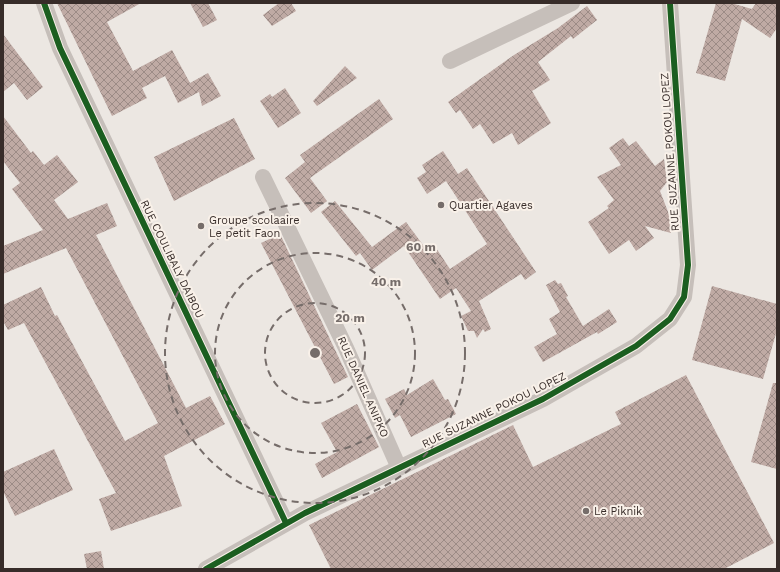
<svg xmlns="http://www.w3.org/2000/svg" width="780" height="572" font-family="'Work Sans',sans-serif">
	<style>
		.building { fill: url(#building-cross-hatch) }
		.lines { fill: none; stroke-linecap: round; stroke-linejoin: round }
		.street { stroke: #c6bfba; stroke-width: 16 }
		.cycleway-casing { stroke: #f9f1e9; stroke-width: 8 }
		.cycleway { stroke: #1b5e20; stroke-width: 6 }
		.ring { fill: none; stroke: #766d6a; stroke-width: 2; stroke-dasharray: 7 5 }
		.poi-dot { fill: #766d6a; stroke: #f9f1e9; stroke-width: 1.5 }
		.labels { text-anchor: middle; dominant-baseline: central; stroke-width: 4; stroke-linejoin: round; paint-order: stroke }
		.street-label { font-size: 11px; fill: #372c29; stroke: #f9f1e9 }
		.poi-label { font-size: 11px; fill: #372c29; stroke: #f9f1e9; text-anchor: start }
		.centre { fill: #766d6a; stroke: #f9f1e9; stroke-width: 2 }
		.ring-label { font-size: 12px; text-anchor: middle; font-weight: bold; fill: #766d6a; stroke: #f9f1e9; stroke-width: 4; stroke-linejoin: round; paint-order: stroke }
	</style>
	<defs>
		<pattern id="building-cross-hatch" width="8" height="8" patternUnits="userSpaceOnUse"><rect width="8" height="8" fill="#bfaaa4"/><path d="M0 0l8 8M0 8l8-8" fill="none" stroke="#9c8b86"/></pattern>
	</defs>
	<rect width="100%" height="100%" fill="#ece7e2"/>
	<path class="building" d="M57 3H141L107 22 133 71 172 50 190 83 208 73 221 96 202 106 199 92 178 103 165 76 142 88 147 98 112 116Z
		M190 3H208L217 20 203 27Z
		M279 3H291L296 11 272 26 263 15Z
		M716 3H731L752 9 756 3H777V28L770 38 742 19 725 81 696 73Z
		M587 6 597 20 573 39 571 36 538 62 550 80 532 91 551 123 518 145 512 133 493 144 480 124 473 129 460 110 456 113 448 102 514 55 558 28Z
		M3 34 43 87 27 100 14 83 3 92Z
		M345 66 357 78 317 106 313 101Z
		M285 88 301 113 278 128 260 101 270 94 272 97Z
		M379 99 393 119 310 178 327 201 311 213 285 178 305 162 300 155Z
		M3 116 31 153 33 151 44 165 57 155 78 182 54 200 68 219 107 203 117 226 96 235 186 408 210 396 225 424 164 456 182 506 111 531 99 499 116 493 24 323 8 330 3 321V305L41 287 55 316 57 315 125 441 158 423 66 248 3 274V246L43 230 12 189 20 183 3 161Z
		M234 118 255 159 174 201 154 157Z
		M623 138 629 146 636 141 655 166 664 159 667 182 660 191 670 217 671 233 645 226 654 238 636 251 629 240 609 254 588 222 609 208 607 206 614 200 597 177 621 165 609 148Z
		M443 151 458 174 467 168 536 272 525 280 521 274 479 301 491 329 485 332 483 329 477 338 474 331H468L461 316 471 311 456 288 440 299 404 246 372 270 360 253 356 256 321 212 335 201 372 247 406 222 426 249 434 245 450 269 487 244 446 181 427 194 417 178 426 172 422 165Z
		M280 234 348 377 334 384 261 243Z
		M555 280 558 284 561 283 568 296 566 297 583 326 609 309 617 322 598 334 597 332 543 362 534 347 557 334 549 319 560 312 546 285Z
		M712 286 777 304V330L763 379 692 360Z
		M686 375 774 543 724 569H331L309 525 513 425 533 467 621 424 615 412Z
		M433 379 445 400 448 399 456 414 411 437 400 415 395 418 385 399 404 389 407 395Z
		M773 383H777V469L751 462Z
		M357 404 379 447 322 478 315 464 337 452 321 423Z
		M54 449 73 490 15 516 3 491V472Z
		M101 551 104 569H87L84 554Z"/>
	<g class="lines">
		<path class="street" d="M44 3 60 48 286 523
			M450 61 572 3
			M263 177 346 348 399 468
			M206 569 305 513 543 399 636 346 670 319 684 297 688 265 670 3"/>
		<defs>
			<path id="cycleway" d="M44 3 60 48 286 523
				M206 569 305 513 543 399 636 346 670 319 684 297 688 265 670 3"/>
		</defs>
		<use href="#cycleway" class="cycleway-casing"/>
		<use href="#cycleway" class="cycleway"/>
	</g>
	<g class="ring">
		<circle cx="315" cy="353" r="50"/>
		<circle cx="315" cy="353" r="100"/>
		<circle cx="315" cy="353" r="150"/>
	</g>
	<g class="poi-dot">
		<circle cx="441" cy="205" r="4"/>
		<circle cx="201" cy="226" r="4"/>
		<circle cx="586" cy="511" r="4"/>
	</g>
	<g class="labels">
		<g class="street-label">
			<text transform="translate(670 152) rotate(-94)">RUE SUZANNE POKOU LOPEZ</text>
			<text transform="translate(172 259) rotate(64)">RUE COULIBALY DAIBOU</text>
			<text transform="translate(363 387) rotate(66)">RUE DANIEL ANIPKO</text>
			<text transform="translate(494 410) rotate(-26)">RUE SUZANNE POKOU LOPEZ</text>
		</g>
		<g class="poi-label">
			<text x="449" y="205">Quartier Agaves</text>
			<text x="209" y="220">Groupe scolaaire<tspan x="209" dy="13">Le petit Faon</tspan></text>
			<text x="594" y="511">Le Piknik</text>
		</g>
	</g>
	<circle cx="315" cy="353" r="6" class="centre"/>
	<g class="ring-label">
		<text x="421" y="251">60 m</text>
		<text x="386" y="286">40 m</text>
		<text x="350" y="322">20 m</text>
	</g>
	<rect width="780" height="572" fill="none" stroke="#372c29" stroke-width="8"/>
</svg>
